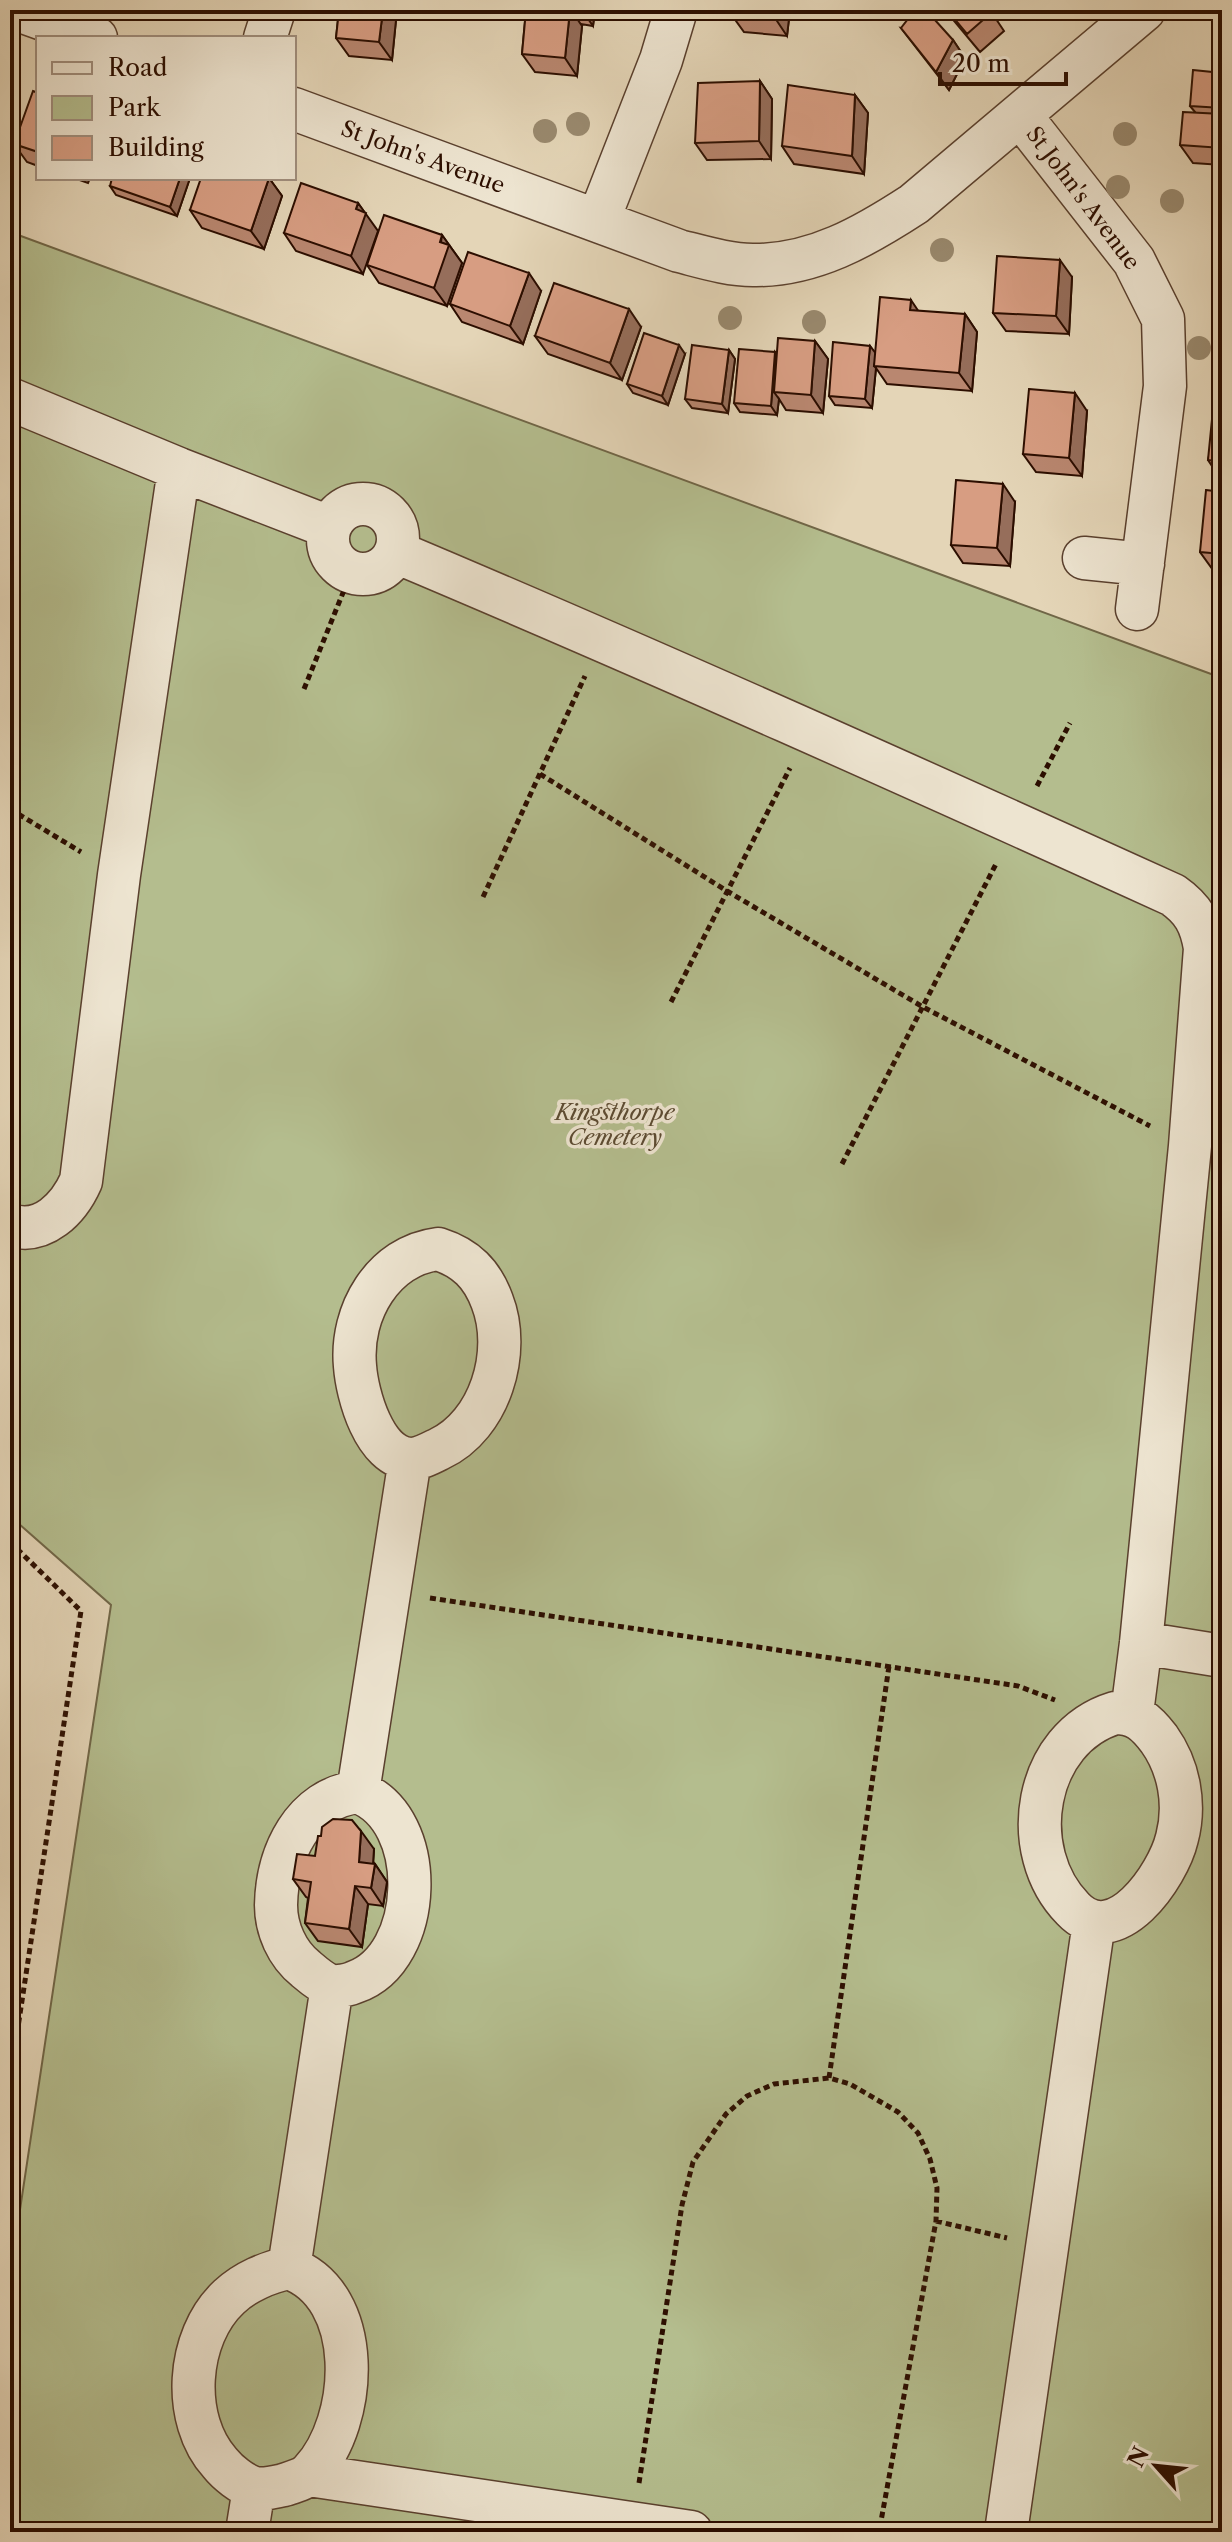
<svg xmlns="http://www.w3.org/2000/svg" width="1232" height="2542" font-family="'Libre Caslon Text',serif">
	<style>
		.green { fill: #b4bd8e; stroke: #706647; stroke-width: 2 }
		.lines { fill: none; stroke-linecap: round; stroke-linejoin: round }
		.minor-casing { stroke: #5a402e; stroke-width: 45 }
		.path { stroke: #2c0e00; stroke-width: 5; stroke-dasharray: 6 4; stroke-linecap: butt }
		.minor { stroke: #ede4d0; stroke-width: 42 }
		.tree { fill: #99896e }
		.wall { fill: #b98770; stroke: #2c0e00; stroke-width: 2 }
		.shaded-wall { fill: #966e5b; stroke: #2c0e00; stroke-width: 2 }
		.building { fill: #d79d82; stroke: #2c0e00; stroke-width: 2 }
		.labels { text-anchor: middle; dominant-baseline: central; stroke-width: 7; stroke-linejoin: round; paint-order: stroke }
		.street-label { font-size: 22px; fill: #2c0e00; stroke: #ede4d0 }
		.park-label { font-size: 22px; font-style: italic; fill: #5c4b32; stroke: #ede4d0 }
	</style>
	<rect width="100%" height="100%" fill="#e4d5b7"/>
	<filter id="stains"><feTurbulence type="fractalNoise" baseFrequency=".0025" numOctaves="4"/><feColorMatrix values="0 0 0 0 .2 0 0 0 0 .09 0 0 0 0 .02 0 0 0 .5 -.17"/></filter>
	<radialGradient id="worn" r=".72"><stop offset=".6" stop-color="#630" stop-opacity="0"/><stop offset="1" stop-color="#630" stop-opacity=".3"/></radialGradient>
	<path class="green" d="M10 232 1222 678V2532H10V2276L111 1605 10 1516Z"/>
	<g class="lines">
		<defs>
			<path id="minor" d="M18 10 96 38
				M265 38 274 10
				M294 109 679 251C703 257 728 265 753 265 813 266 865 236 914 204L1144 10
				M1020 115 1134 261 1163 319 1165 386 1137 609
				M598 221 661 60 676 10
				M10 399 179 469 329 527
				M328 539a35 35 0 1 1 70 0a35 35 0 1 1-70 0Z
				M396 552C657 662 915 778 1173 895 1193 909 1201 923 1205 948L1190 1146 1141 1643 1132 1713
				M1084 558 1143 564
				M10 1225C43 1236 69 1208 81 1181L119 875 179 469
				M438 1249C466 1258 482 1274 492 1301 512 1352 490 1425 439 1449 431 1453 420 1459 411 1459 374 1458 357 1394 355 1366 350 1312 383 1256 438 1249Z
				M1141 1643 1222 1656
				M1115 1713C1136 1713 1146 1722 1159 1739 1179 1767 1186 1804 1177 1838 1168 1876 1115 1953 1073 1909 1016 1851 1034 1738 1115 1713Z
				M358 1792C430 1819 424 1958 355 1982 349 1985 338 1987 331 1986 322 1983 313 1975 306 1969 287 1954 276 1929 276 1905 277 1854 303 1798 358 1792Z
				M358 1792 410 1459
				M289 2268C365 2295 359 2421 311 2472 305 2479 293 2482 284 2485 275 2487 264 2490 254 2488 242 2484 228 2473 220 2463 181 2420 186 2337 229 2297 245 2282 268 2272 289 2268Z
				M289 2268 332 1986
				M309 2475 691 2532
				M247 2532 254 2488
				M1006 2532 1094 1922"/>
		</defs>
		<use href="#minor" class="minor-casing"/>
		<path class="path" d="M304 689 351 573
			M540 774 727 891 923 1007 1150 1126
			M1037 786 1070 723
			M10 809 81 852
			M483 897 585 676
			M671 1002 790 768
			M842 1164 997 862
			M10 1542 81 1611 10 2080
			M430 1598 1018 1686 1055 1700
			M829 2078 889 1666
			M936 2221 1007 2238
			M639 2483 682 2205 693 2162 726 2114 747 2096 774 2084 829 2078 850 2084 898 2112 918 2133 930 2159 937 2188 936 2221 879 2532"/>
		<use href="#minor" class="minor"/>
	</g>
	<g class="tree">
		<circle cx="578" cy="124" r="12"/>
		<circle cx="545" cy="131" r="12"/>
		<circle cx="1125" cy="134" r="12"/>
		<circle cx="1118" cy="187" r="12"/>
		<circle cx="1172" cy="201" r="12"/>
		<circle cx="942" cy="250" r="12"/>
		<circle cx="730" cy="318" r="12"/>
		<circle cx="814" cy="322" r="12"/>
		<circle cx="1199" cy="348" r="12"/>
	</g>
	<path class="wall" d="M339 10H397L392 60 349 56 336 38Z
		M526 10H595L593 26 581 24 582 26 577 76 535 72 522 54Z
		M732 10H790L787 36 744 32 731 14Z
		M945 10H990L1004 31 980 52Z
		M1008 10H1024L1014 18Z
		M901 28 953 40 965 58 949 90Z
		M1222 73V165L1193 163 1180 145 1195 112 1190 106Z
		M760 81 772 99 771 159 707 160 695 143Z
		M38 93V166L27 162 14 144Z
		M855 95 868 113 864 174 794 164 782 146Z
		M74 178H90L88 183Z
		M190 178 177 216 116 195 110 186Z
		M269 178 282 196 264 249 202 228 190 210Z
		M358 203 365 213 363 274 296 251 284 233Z
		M442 235 462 263 447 306 379 283 367 265Z
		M1072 277 1069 334 1006 331 993 313Z
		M541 291 523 344 462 322 450 304Z
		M965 314 977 332 972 391 887 384 876 368 872 408 835 405 829 396 870 346 875 353Z
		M641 327 622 380 548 354 535 336Z
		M815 341 828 359 823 413 786 410 779 399 777 415 740 412 734 403 775 352 777 354Z
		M729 350 735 359 728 413 692 408 685 399Z
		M685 354 668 405 633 393 627 384Z
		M1222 400V478H1220L1208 460Z
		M1087 411 1082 476 1036 472 1023 454Z
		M1222 492V570H1213L1200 552Z
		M1015 502 1010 566 963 563 951 545Z
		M374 1849 373 1864H375L387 1882 383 1906 368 1904 362 1947 318 1941 305 1923 308 1898 306 1897 293 1879 315 1856Z"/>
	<path class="shaded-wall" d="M383 10H397L392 60 379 42Z
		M570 10H571L582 26 577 76 565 58Z
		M582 10H595L593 26Z
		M775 10H790L787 36 775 18Z
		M953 40 965 58 949 90 936 72Z
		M760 81 772 99 771 159 759 141Z
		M10 82 20 96 10 124Z
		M855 95 868 113 864 174 852 156Z
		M180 178H190L177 216 170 207Z
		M269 178 282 196 264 249 251 231Z
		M358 203 378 231 363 274 351 256 356 209Z
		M442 235 462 263 447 306 434 288Z
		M1060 260 1072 277 1069 334 1056 316Z
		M529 273 541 291 523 344 510 326Z
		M911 300 923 318 910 310Z
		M629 309 641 327 622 380 610 363Z
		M965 314 977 332 972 391 959 373Z
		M815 341 828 359 823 413 811 395Z
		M679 345 685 354 668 405 662 396Z
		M870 346 877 355 874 366 876 368 872 408 865 399Z
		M729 350 735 359 728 413 722 404Z
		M775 352 782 361 774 392 779 399 777 415 771 406Z
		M1075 393 1087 411 1082 476 1069 458Z
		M1003 484 1015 502 1010 566 997 548Z
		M361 1831 374 1849 372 1880 359 1862Z
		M375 1864 387 1882 383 1906 371 1888Z
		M355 1886 368 1904 362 1947 349 1929Z"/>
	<path class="building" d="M339 10H383L379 42 336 38Z
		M526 10H570L565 58 522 54Z
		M732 10H775V18L731 14Z
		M915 10H926L953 40 936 72 901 28Z
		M947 10H990L991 13 967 34Z
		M1193 70 1222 73V108L1190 106Z
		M760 81 759 141 695 143 698 83Z
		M788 85 855 95 852 156 782 146Z
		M33 91 38 93V152L14 144Z
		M1183 112 1222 114V148L1180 145Z
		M112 178H180L170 207 110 186Z
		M201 178H269L251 231 190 210Z
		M301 183 358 203 356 209 366 213 351 256 284 233Z
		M384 215 442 235 440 242 449 245 434 288 367 265Z
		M468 252 529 273 510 326 450 304Z
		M997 256 1060 260 1056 316 993 313Z
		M554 283 629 309 610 363 535 336Z
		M880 297 911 300 910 310 965 314 959 373 874 366Z
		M644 333 679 345 662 396 627 384Z
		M778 338 815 341 811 395 774 392Z
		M833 342 870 346 865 399 829 396Z
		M692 345 729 350 722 404 685 399Z
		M739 349 775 352 771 406 734 403Z
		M1029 389 1075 393 1069 458 1023 454Z
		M1214 399 1222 400V462L1208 460Z
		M956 480 1003 484 997 548 951 545Z
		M1206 490 1222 492V554L1200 552Z
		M333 1819 352 1820 361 1831 359 1862 375 1864 371 1888 355 1886 349 1929 305 1923 311 1882 293 1879 297 1854 315 1856 318 1836H321L322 1827Z"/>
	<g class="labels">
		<g class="street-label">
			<text transform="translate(423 157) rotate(20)">St John's Avenue</text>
			<text transform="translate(1083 198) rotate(53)">St John's Avenue</text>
		</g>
		<g class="park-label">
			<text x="615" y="1112">Kingsthorpe<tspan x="615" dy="25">Cemetery</tspan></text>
		</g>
	</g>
	<rect width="1232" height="2542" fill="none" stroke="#e4d5b7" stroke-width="40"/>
	<rect x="12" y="12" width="1208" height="2518" fill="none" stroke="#2c0e00" stroke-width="4"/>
	<rect x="20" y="20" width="1192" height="2502" fill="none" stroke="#2c0e00" stroke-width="2"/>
	<rect x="36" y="36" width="260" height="144" fill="#ede4d0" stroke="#a08e7d" stroke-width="2"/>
	<rect x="52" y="62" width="40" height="12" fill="#ede4d0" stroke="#a08e7d" stroke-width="2"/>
	<text x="108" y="76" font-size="24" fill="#2c0e00">Road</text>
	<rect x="52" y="96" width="40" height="24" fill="#b4bd8e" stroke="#a08e7d" stroke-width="2"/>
	<text x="108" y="116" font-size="24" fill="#2c0e00">Park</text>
	<rect x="52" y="136" width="40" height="24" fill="#d79d82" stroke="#a08e7d" stroke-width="2"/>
	<text x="108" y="156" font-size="24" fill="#2c0e00">Building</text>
	<g transform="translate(1156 2466) rotate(297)" stroke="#ede4d0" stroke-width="6" paint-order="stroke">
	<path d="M0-6L14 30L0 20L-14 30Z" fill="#2c0e00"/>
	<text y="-12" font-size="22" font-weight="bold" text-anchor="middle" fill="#2c0e00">N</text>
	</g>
	<path d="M940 72v12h126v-12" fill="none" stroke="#2c0e00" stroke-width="4"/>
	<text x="952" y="72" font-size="24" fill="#2c0e00" stroke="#ede4d0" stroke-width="6" paint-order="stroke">20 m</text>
	<rect width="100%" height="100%" filter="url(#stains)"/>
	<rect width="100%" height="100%" fill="url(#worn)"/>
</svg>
